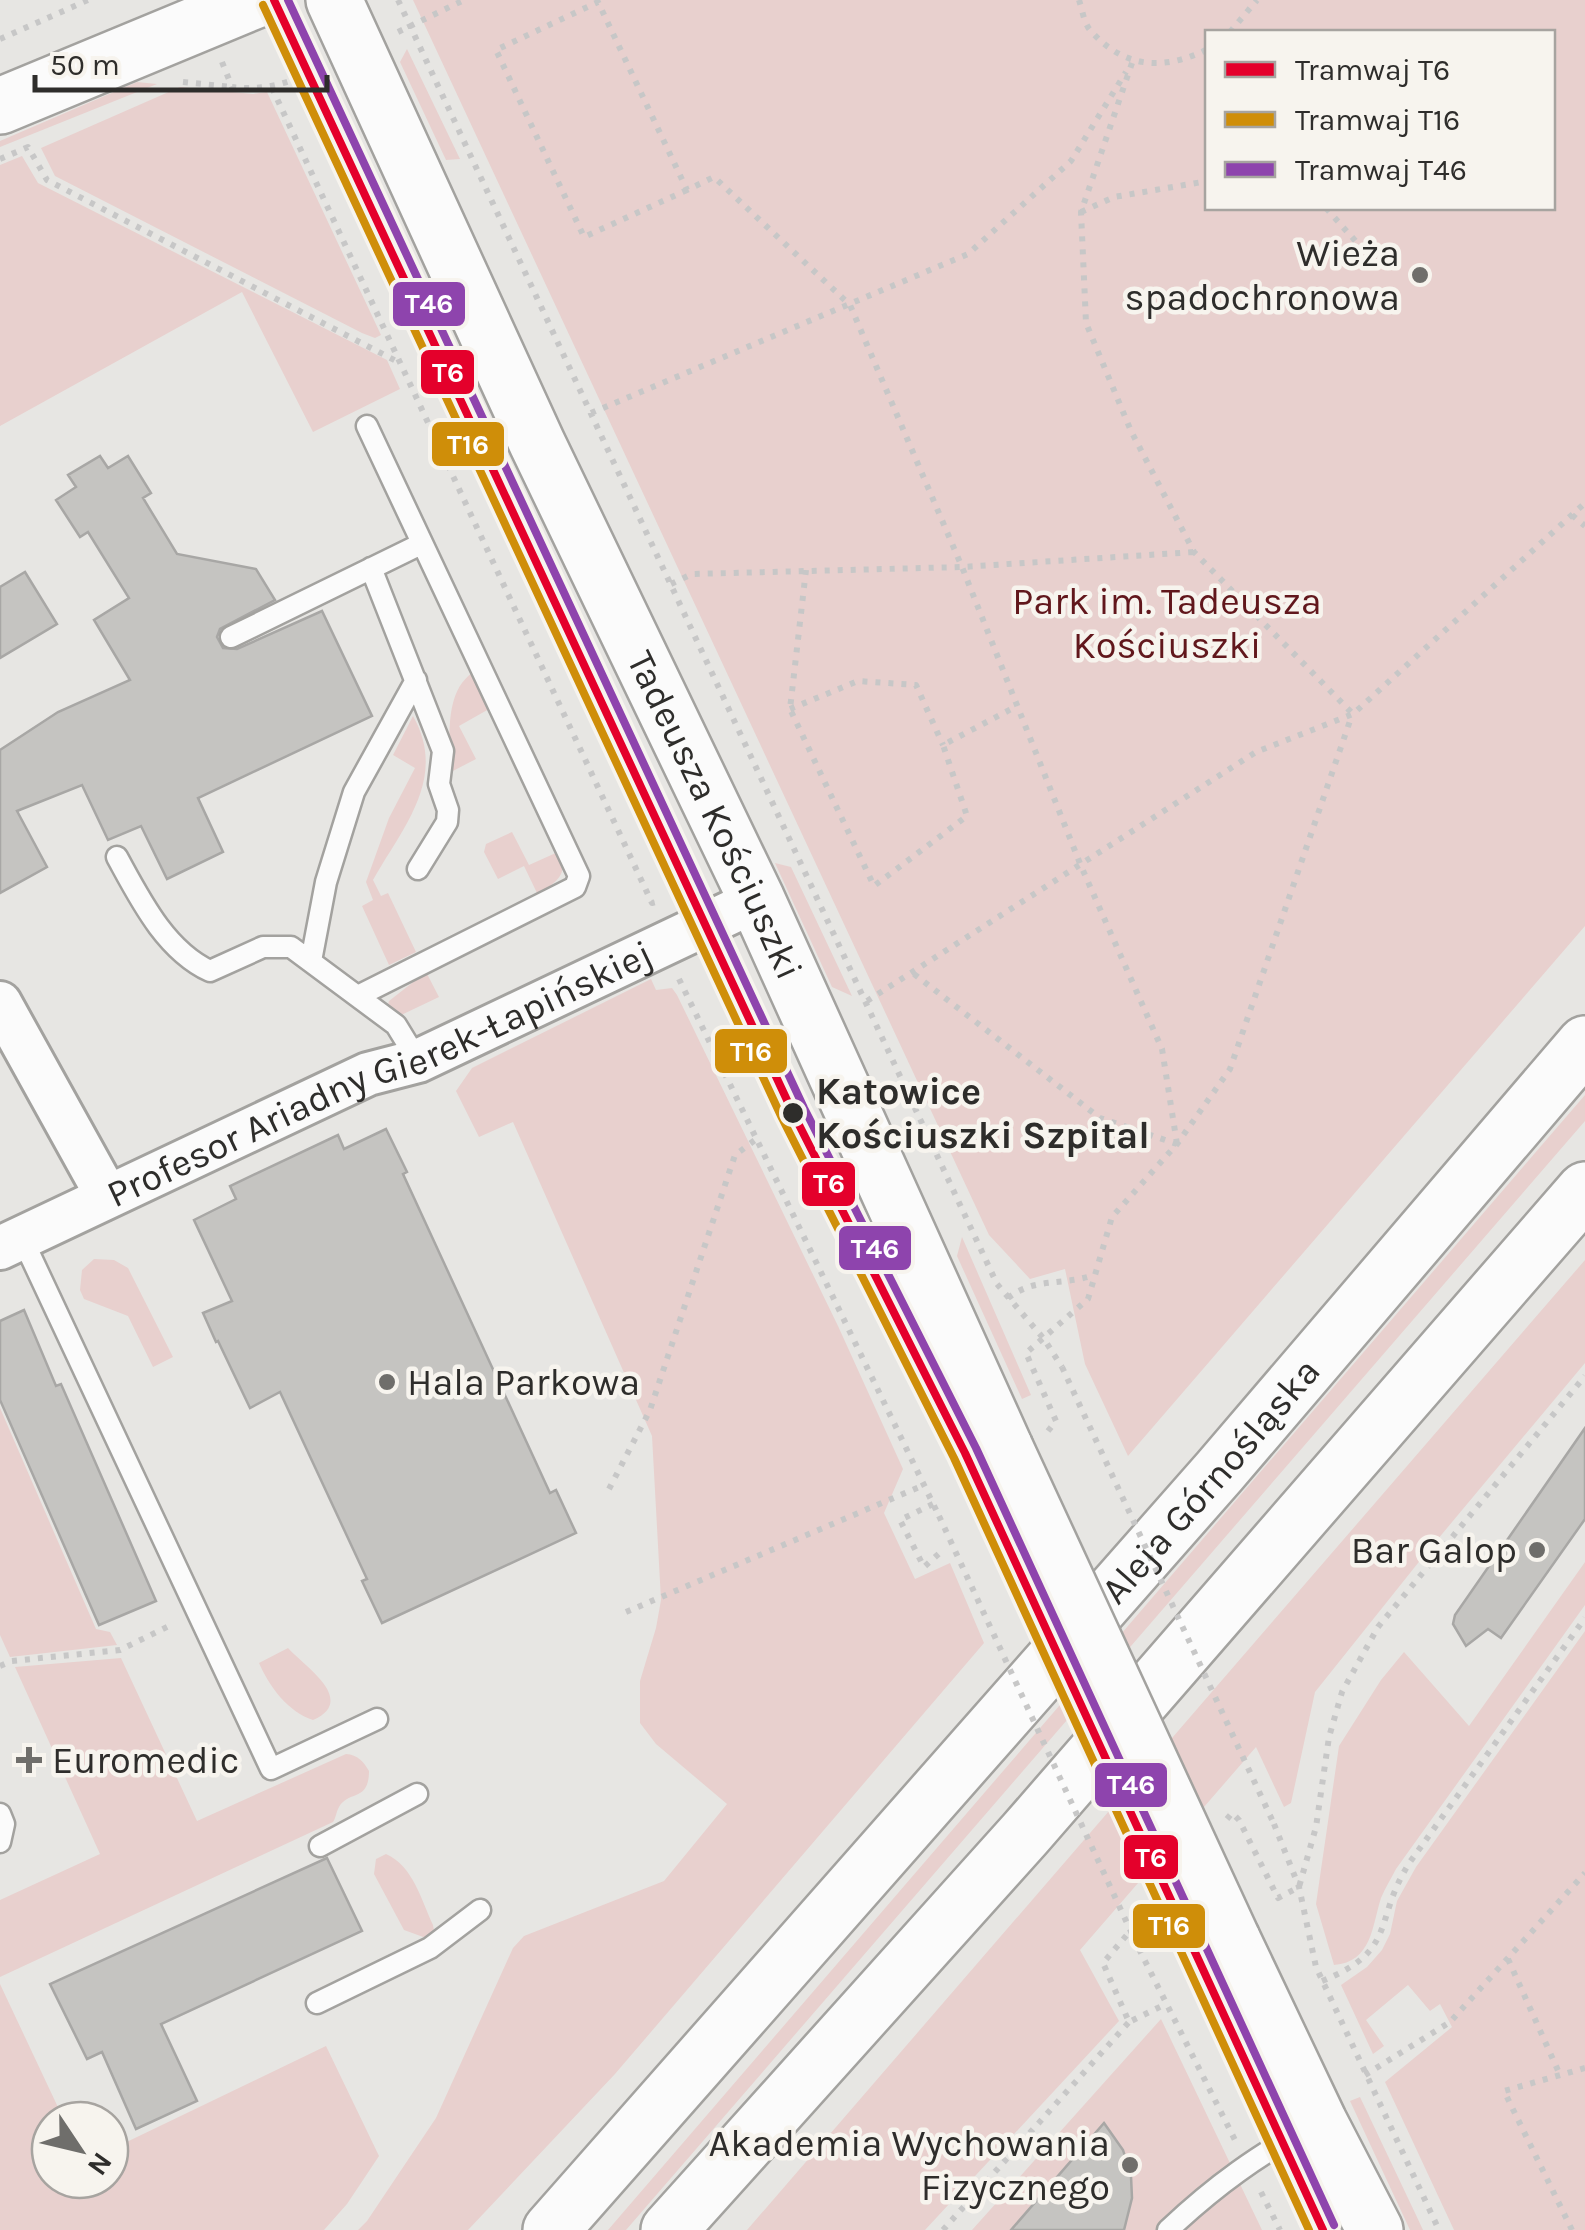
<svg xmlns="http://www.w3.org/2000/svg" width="1585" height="2230" font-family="Karla,sans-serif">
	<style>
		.green { fill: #e8d0ce; fill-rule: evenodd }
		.building { fill: #c5c4c1; stroke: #a8a7a5; stroke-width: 2.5 }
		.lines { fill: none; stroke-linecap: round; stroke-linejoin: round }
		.lane-casing { stroke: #a3a29f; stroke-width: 25 }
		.street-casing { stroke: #a3a29f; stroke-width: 48 }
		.secondary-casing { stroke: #a3a29f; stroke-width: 60 }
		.highway-casing { stroke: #a3a29f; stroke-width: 60 }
		.path { stroke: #c7c7c7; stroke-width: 6; stroke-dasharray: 5 8; stroke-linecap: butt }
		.lane { stroke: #fbfbfb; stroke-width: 20 }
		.street { stroke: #fbfbfb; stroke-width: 42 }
		.secondary { stroke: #fbfbfb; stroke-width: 55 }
		.highway { stroke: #fbfbfb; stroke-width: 55 }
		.secondary-bridge-casing { stroke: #a3a29f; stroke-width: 60; stroke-linecap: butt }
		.path-bridge { stroke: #c7c7c7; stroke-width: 6; stroke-dasharray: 5 8; stroke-linecap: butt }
		.secondary-bridge { stroke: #fbfbfb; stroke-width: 55 }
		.tram-1-casing { stroke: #f7f4ee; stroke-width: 15 }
		.tram-2-casing { stroke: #f7f4ee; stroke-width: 15 }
		.tram-3-casing { stroke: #f7f4ee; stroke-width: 15 }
		.tram-1 { stroke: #e4002b; stroke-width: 8 }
		.tram-2 { stroke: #cf8e09; stroke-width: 8 }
		.tram-3 { stroke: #8e44ad; stroke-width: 8 }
		.poi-dot { fill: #6f6e6b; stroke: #f7f4ee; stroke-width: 4 }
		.stop-dot { fill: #2e2d2b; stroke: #f7f4ee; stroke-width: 4 }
		.labels { text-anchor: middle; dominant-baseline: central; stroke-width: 9; stroke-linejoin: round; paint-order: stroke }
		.poi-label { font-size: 38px; fill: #2e2d2b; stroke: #f7f4ee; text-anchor: end }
		.park-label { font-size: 38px; fill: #61171c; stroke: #f7f4ee }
		.street-label { font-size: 38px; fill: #2e2d2b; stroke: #f7f4ee }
		.stop-label { font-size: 38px; font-weight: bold; fill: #2e2d2b; stroke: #f7f4ee; text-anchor: start }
		.line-badge { stroke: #f7f4ee; stroke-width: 4 }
		.badge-label { font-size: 28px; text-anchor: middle; font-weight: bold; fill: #fff }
	</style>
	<rect width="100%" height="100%" fill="#e7e6e3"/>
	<path class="green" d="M413 0H1585V926L1128 1456 1085 1364 1065 1269 1030 1279 989 1235ZM1552 32V208H1208V32Z
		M407 49 460 159 446 160 400 62Z
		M137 82 157 84 0 147V141Z
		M180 87 253 94 267 92 381 335 375 338 362 333 55 176 41 148Z
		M22 156 38 183 387 360 400 389 313 432 242 292 0 426V165Z
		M472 673 489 709 459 726 476 759 449 773C451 740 443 694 472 673Z
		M413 716C448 778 403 827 373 880L381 896 388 893 416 952 389 965 362 906 373 900 366 882 389 818 415 768 393 755Z
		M512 832 529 865 558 852C571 873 555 885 537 893L524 866 498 879 484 852 486 844Z
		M775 863 791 867 852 996 832 987Z
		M426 972 439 997 397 1017 387 1008 389 1001Z
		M651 979 656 990 672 988 677 995 838 1326 903 1469 884 1513 915 1579 950 1563 984 1643 615 2074 468 2230H358L367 2221 436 2118 513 1948 524 1936 664 1881 727 1804 656 1744 640 1723V1681L656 1628 661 1600 652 1436 513 1122 479 1137 456 1091 472 1068Z
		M1585 1095V1121L626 2230H608Z
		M962 1237 1031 1395 1022 1399 957 1256Z
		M94 1259 114 1260 128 1268 173 1357 153 1367 128 1316 84 1299 80 1290 82 1270Z
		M1585 1260V1363L1422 1558 1315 1692 1291 1803 1284 1807 1256 1747 1080 1950 1119 2021 925 2230H747Z
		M0 1408 96 1629 110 1632 117 1645 10 1657 0 1635Z
		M1585 1562V1605L1396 1869C1391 1879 1385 1888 1381 1898 1372 1926 1372 1962 1334 1965L1316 1904 1339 1746 1381 1680 1404 1652 1469 1726Z
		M1585 1631V2230H1454L1385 2082 1452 2027 1440 2004 1430 2011 1408 1985 1366 2020 1384 2046 1373 2054 1341 1985 1367 1967 1382 1950 1390 1934 1397 1901 1416 1867Z
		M288 1648C304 1666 358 1700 313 1720 288 1712 269 1686 259 1663Z
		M121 1658 197 1821 346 1754C358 1755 363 1761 369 1771 369 1802 349 1790 339 1807 336 1812 336 1818 333 1822L0 1977V1900L100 1854 15 1667Z
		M386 1854C413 1866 421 1899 433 1925L434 1931 426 1938 404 1930 374 1874 376 1859Z
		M0 1984 64 2120H50V2180H110V2150L326 2046 379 2156 347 2204 324 2230H0Z
		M1161 2019 1262 2230H972Z
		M1360 2097 1416 2215 1423 2230H1410L1350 2101Z"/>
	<path class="building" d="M100 456 108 468 128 456 151 493 143 498 177 554 256 569 275 600 220 629 217 637 223 648 237 649 322 611 372 716 198 798 223 852 167 879 141 826 108 840 82 785 17 811 47 867 0 893V750L58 712 130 680 94 620 129 598 88 532 80 537 56 500 76 487 68 475Z
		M25 572 57 624 0 658V587Z
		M386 1129 407 1172 403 1174 550 1493 556 1490 576 1533 382 1623 362 1581 367 1579 280 1392 250 1408 218 1341 216 1342 203 1313 232 1301 194 1220 236 1199 230 1186 338 1135 344 1149Z
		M24 1310 56 1386 61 1384 156 1601 99 1625 0 1400V1321Z
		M1585 1428V1519L1501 1638 1488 1629 1466 1646 1453 1624 1455 1615Z
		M327 1858 362 1931 161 2024 197 2101 136 2129 102 2052 87 2059 50 1984Z
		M1104 2123 1123 2150 1131 2176 1132 2198 1124 2230H1011Z"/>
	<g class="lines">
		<defs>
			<path id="lane" d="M371 568 443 751 439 784 448 810 447 822 418 869
				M231 637 421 544
				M117 857C140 899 165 950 210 971L263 947H291L396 1025 418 1061
				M311 961 326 882 354 792 416 680
				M358 996 575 887 579 876 367 426
				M22 1238 271 1769 377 1719
				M0 1814 4 1824 0 1842
				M320 1846 417 1794
				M317 2003 430 1948 480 1910
				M1168 2230C1217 2184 1257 2156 1316 2123"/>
			<g id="street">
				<path d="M0 1003 107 1196"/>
				<path id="s1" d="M0 1248 368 1074 418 1061 757 900"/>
			</g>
			<g id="secondary">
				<path id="s2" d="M334 0 537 443 757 900 1005 1448"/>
				<path d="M0 106 256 0"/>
				<path d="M1232 1939 1319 2122 1375 2230"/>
			</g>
			<g id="highway">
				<path id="s3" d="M551 2230 1219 1472 1585 1044"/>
				<path d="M669 2230 1025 1834 1585 1190"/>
			</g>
		</defs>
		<use href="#lane" class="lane-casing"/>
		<use href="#street" class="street-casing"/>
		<use href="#secondary" class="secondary-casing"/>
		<use href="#highway" class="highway-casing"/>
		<path class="path" d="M398 0 997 1284 1044 1339 1062 1367
			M1079 0C1082 9 1084 23 1090 30 1124 69 1164 71 1208 49
			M398 32 464 0
			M1230 32 1257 0
			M0 39 88 0
			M222 62 232 87C265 91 289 83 319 69
			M1132 63 1081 212 1086 323 1131 431 1194 552 1353 714
			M183 82 232 87
			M272 88 652 903 656 902
			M0 159 28 147 47 180 398 362
			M687 190 584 237 496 50 598 2 687 190 714 177 850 305 962 567 1081 866 1162 1049 1177 1144
			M1326 208 1367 254
			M1081 212 1114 197 1208 181
			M591 413 968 254 1071 161 1126 72
			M1572 515 1585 526
			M806 570 790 709 874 886 967 816 943 745 1017 706
			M671 584 692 574 962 567 1194 552
			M790 709 858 681 916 685 943 745
			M914 974 1100 1118 1177 1144
			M679 979 939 1516
			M867 1001 1256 752 1353 714 1585 503
			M1008 1298C1035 1277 1062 1286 1094 1275
			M1048 1431 1056 1421 1026 1353 1088 1299 1112 1217 1177 1144 1230 1069 1352 715
			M609 1489 650 1410 735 1155 755 1140
			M933 1504 900 1520 924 1567 943 1550
			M626 1612 924 1485
			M0 1666 12 1661 120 1650 171 1625
			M1227 1819 1232 1813 1239 1820 1278 1898 1299 1887 1316 1827 1329 1737 1342 1692 1378 1627 1585 1376
			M1274 1824 1299 1887 1316 1967 1439 2230
			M1160 1896 1103 1963 1129 2022 1166 2004
			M1139 1949 1235 2140
			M1508 1959 1560 2075
			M1322 1981C1399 1950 1372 1921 1410 1862L1585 1618
			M1365 2075 1450 2022 1585 1873
			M1261 2192 1280 2230
			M943 2230 1129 2022
			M1572 2230 1504 2091 1585 2068"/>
		<use href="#lane" class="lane"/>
		<use href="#street" class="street"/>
		<use href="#secondary" class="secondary"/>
		<use href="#highway" class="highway"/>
		<defs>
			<path id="secondary-bridge" d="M1005 1448 1232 1939"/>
		</defs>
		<use href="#secondary-bridge" class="secondary-bridge-casing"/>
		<path class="path-bridge" d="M1062 1367 1274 1824
			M939 1516 1139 1949"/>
		<use href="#secondary-bridge" class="secondary-bridge"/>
		<defs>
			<path id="tram-1" d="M274 0 793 1113 965 1453 1323 2230"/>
			<path id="tram-2" d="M263 5 782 1118 954 1458 1309 2230"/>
			<path id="tram-3" d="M288 0 804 1108 976 1448 1334 2225"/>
		</defs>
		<use href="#tram-1" class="tram-1-casing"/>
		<use href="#tram-2" class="tram-2-casing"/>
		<use href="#tram-3" class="tram-3-casing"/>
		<use href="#tram-1" class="tram-1"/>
		<use href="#tram-2" class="tram-2"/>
		<use href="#tram-3" class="tram-3"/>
	</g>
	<g class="poi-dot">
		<circle cx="1420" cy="275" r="10"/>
		<circle cx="387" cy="1382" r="10"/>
		<circle cx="1537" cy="1550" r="10"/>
		<path d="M24 1745h10v10h10v10h-10v10h-10v-10h-10v-10h10z"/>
		<circle cx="1130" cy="2165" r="10"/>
	</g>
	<circle class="stop-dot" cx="793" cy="1113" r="12"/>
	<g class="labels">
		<g class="poi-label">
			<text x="1400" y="253">Wieża<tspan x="1400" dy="44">spadochronowa</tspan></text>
			<text x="407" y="1382" text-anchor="start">Hala Parkowa</text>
			<text x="1517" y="1550">Bar Galop</text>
			<text x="52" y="1760" text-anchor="start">Euromedic</text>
			<text x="1110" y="2143">Akademia Wychowania<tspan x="1110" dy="44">Fizycznego</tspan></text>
		</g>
		<g class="park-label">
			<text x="1167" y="601">Park im. Tadeusza<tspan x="1167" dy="44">Kościuszki</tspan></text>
		</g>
		<g class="street-label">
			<text stroke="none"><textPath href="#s2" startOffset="900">Tadeusza Kościuszki</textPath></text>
			<text stroke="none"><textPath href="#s1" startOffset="418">Profesor Ariadny Gierek-Łapińskiej</textPath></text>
			<text stroke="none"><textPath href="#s3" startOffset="998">Aleja Górnośląska</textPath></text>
		</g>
		<g class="stop-label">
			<text x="816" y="1091">Katowice<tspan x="816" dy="44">Kościuszki Szpital</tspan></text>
		</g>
	</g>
	<g class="line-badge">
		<rect x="391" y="280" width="76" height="48" rx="10" fill="#8e44ad"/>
		<rect x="419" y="348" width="57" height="48" rx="10" fill="#e4002b"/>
		<rect x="430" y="420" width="76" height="48" rx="10" fill="#cf8e09"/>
		<rect x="713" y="1027" width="76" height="48" rx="10" fill="#cf8e09"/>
		<rect x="800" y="1160" width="57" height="48" rx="10" fill="#e4002b"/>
		<rect x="837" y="1224" width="76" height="48" rx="10" fill="#8e44ad"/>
		<rect x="1093" y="1761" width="76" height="48" rx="10" fill="#8e44ad"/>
		<rect x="1122" y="1833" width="58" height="48" rx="10" fill="#e4002b"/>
		<rect x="1131" y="1902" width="76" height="48" rx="10" fill="#cf8e09"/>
	</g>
	<g class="badge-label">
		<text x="429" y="313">T46</text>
		<text x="448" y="382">T6</text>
		<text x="468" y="454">T16</text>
		<text x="751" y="1061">T16</text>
		<text x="829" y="1193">T6</text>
		<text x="875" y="1258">T46</text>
		<text x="1131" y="1794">T46</text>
		<text x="1151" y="1867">T6</text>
		<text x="1169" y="1935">T16</text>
	</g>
	<rect x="1205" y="30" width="350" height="180" fill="#f7f4ee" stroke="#a7a4a0" stroke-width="2.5"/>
	<rect x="1225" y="62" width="50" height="15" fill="#e4002b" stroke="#a7a4a0" stroke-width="2.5"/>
	<text x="1295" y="80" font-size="30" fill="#2e2d2b">Tramwaj T6</text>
	<rect x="1225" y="112" width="50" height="15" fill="#cf8e09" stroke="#a7a4a0" stroke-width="2.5"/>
	<text x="1295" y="130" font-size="30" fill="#2e2d2b">Tramwaj T16</text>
	<rect x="1225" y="162" width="50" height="15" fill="#8e44ad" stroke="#a7a4a0" stroke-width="2.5"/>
	<text x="1295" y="180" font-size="30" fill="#2e2d2b">Tramwaj T46</text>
	<g transform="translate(80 2150) rotate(125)"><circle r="48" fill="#f7f4ee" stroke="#a7a4a0" stroke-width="2.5"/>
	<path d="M0-8L18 38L0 25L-18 38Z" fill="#6f6e6b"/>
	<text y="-15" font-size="28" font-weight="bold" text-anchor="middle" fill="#2e2d2b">N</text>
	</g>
	<path d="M35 75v15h292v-15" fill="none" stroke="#2e2d2b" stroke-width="5"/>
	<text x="50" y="75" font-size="30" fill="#2e2d2b" stroke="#f7f4ee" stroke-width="8" paint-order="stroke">50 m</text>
</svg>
